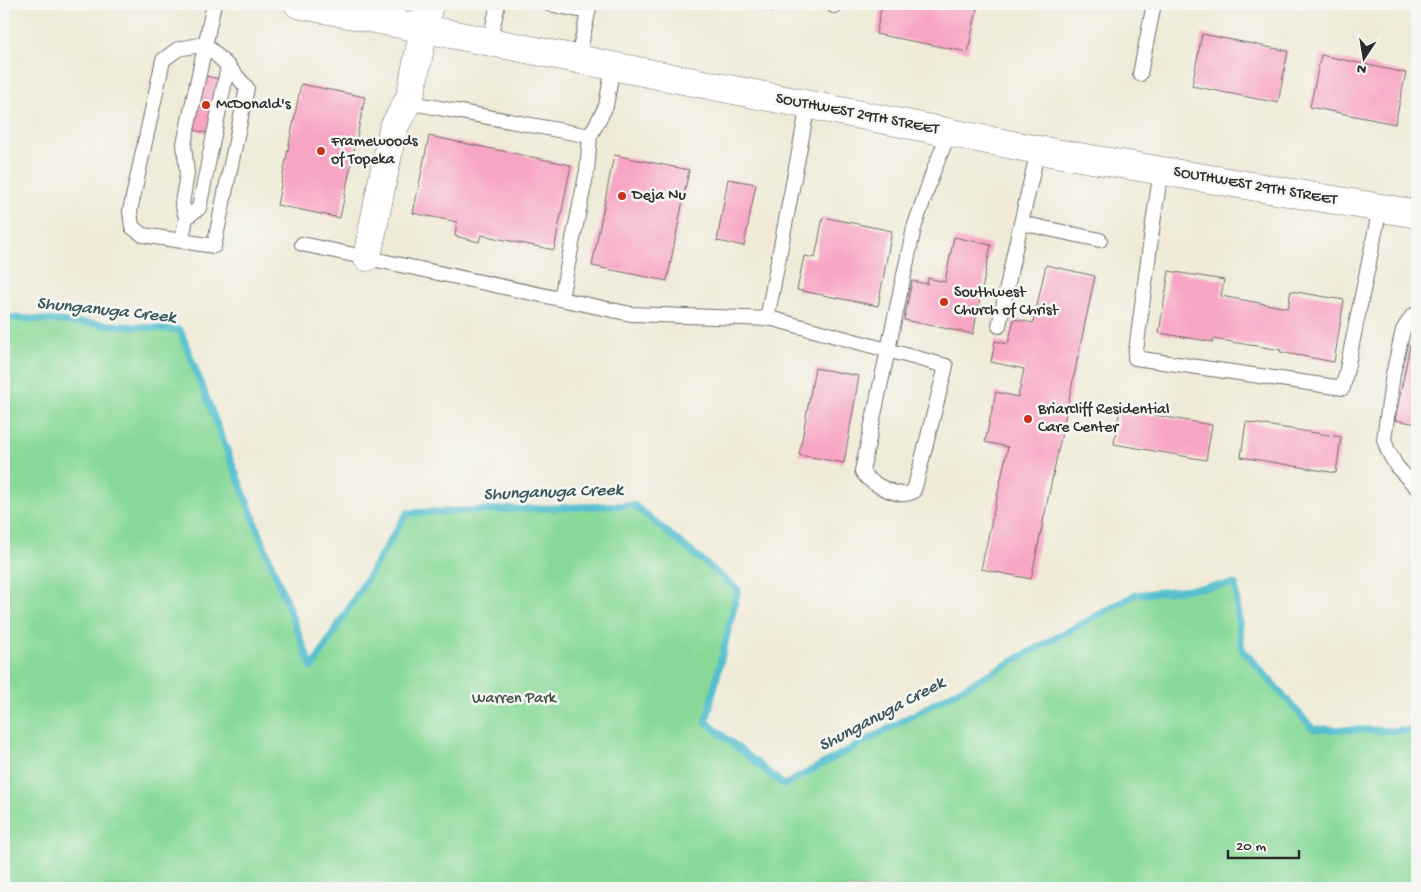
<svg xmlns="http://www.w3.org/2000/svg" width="1421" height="892" font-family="'Gochi Hand',sans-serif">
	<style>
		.green { fill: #88d998; stroke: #5a8262 }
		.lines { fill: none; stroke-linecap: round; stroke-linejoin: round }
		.stream { stroke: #54bfce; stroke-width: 7 }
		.building { fill: #f8a5c5 }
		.lane-casing { stroke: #706e68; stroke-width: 16 }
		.street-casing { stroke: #706e68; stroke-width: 29 }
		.secondary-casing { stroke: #706e68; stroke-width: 29 }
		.lane { stroke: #fff; stroke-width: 14 }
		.street { stroke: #fff; stroke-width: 28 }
		.secondary { stroke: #fff; stroke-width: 28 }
		.poi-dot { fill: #c8321e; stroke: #f6f6f2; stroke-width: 2 }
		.labels { text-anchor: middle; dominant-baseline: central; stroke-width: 5; stroke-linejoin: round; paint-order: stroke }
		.poi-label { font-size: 16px; fill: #2b2b2b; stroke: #f6f6f2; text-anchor: start }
		.street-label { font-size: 16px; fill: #2b2b2b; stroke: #f6f6f2 }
		.park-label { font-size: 16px; fill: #425646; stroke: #f6f6f2 }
		.water-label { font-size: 18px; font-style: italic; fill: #37575c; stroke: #f6f6f2 }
	</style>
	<rect width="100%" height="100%" fill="#f6f6f2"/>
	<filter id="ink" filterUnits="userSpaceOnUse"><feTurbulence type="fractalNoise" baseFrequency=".02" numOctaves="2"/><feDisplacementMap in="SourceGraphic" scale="10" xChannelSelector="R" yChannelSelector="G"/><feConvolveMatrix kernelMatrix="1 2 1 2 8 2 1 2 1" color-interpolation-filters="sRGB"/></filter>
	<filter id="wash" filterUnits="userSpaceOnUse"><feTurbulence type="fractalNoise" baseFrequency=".0096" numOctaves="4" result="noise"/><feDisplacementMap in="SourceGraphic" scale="20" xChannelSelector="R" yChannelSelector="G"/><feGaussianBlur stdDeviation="1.12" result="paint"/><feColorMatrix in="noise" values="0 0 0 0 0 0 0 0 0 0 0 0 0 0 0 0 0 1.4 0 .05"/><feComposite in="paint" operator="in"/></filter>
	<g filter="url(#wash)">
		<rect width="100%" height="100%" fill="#f0ebd8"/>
		<path class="green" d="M4 317 180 330 312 667 407 513 634 505 738 590 706 722 784 785 1135 595 1235 584 1242 649 1313 729 1417 731V888H4Z"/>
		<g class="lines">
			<path class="stream" d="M4 317 180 330 312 668 407 513 634 505 738 590 706 722 784 785 1135 595 1235 584 1242 649 1313 729 1417 731"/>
		</g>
		<g id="blocks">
			<path class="building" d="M739 4H776L774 12Z
				M882 4H978L968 52 876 34Z
				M1202 34 1288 51 1278 103 1192 86Z
				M1321 55 1406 73 1395 124 1310 107Z
				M205 76 220 79 208 133 193 130Z
				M301 84 365 97 340 218 277 205Z
				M429 136 571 165 554 250 481 235 479 242 455 236 457 222 413 213Z
				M614 155 689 170 667 281 592 266Z
				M728 179 756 184 744 246 717 241Z
				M823 217 892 231 878 306 797 290 804 256 815 258Z
				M954 237 991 245 973 334 904 320 912 281 927 284 928 278 945 282Z
				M1046 265 1095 276 1031 579 981 569 1008 447 985 442 996 392 1018 397 1024 369 991 362 995 341 1008 344 1014 319 1033 323Z
				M1169 271 1224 280 1221 296 1288 308 1291 291 1344 300 1334 362 1280 352 1281 350 1213 339V342L1159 333Z
				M1410 345 1417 347V424L1395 420Z
				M815 368 859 376 844 463 799 455Z
				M1120 409 1212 425 1206 460 1114 444Z
				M1246 422 1341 437 1336 473 1241 457Z"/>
		</g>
	</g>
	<g filter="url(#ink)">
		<use href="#blocks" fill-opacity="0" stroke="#706e68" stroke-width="1"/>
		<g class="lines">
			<defs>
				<path id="lane" d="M549 4 588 12
					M834 6V4
					M489 43 498 4
					M205 44 228 66 247 88 214 246 143 235 132 227 130 211 163 60 178 49Z
					M578 58 590 4
					M1140 74 1154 4
					M407 102 590 136
					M1161 171 1154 216 1135 358 1343 388 1380 208
					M186 218 199 208 228 66
					M1021 223 1100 240
					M182 240 186 218 182 203 187 174 184 144 214 4
					M302 244 631 314 773 319 946 366 915 487 913 492C909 493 905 495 901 494 889 492 867 482 862 471L914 228 933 172 949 133
					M561 298 587 171 590 136 606 106 613 66
					M1417 314 1412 316 1403 330 1393 374 1384 439 1388 451 1397 467 1417 488
					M767 319 808 105
					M999 326 1015 249 1038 150"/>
				<path id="street" d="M367 257 393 129 410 97 429 4"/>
				<path id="secondary" d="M298 4 1038 150 1417 214"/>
			</defs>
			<use href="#lane" class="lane-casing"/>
			<use href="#street" class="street-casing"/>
			<use href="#secondary" class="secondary-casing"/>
			<use href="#lane" class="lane"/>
			<use href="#street" class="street"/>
			<use href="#secondary" class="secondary"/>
		</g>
	</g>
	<g class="poi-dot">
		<circle cx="206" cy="105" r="5"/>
		<circle cx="321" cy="151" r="5"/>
		<circle cx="622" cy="196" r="5"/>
		<circle cx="944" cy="302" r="5"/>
		<circle cx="1028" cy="419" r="5"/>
	</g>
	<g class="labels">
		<g class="poi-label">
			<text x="216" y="105">McDonald's</text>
			<text x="331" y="142">Framewoods<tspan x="331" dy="18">of Topeka</tspan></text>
			<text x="632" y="196">Deja Nu</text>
			<text x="954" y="293">Southwest<tspan x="954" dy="18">Church of Christ</tspan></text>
			<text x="1038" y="410">Briarcliff Residential<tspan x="1038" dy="18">Care Center</tspan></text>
		</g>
		<g class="street-label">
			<text transform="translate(857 115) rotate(11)">SOUTHWEST 29TH STREET</text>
			<text transform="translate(1255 187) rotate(10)">SOUTHWEST 29TH STREET</text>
		</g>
		<g class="park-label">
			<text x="514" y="699">Warren Park</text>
		</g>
		<g class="water-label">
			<text transform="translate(106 311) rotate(6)">Shunganuga Creek</text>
			<text transform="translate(553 493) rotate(-2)">Shunganuga Creek</text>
			<text transform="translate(882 715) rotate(-28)">Shunganuga Creek</text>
		</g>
	</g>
	<rect width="1421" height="892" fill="none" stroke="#f6f6f2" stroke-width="20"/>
	<g transform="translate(1364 58) rotate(192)" stroke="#f6f6f2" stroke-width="4" paint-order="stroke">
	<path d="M0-4L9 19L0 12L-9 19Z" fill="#2b2b2b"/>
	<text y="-8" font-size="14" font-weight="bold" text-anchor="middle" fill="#2b2b2b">N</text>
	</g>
	<path d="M1228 850v8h71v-8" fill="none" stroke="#2b2b2b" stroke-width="2.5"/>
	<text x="1236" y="850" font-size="15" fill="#2b2b2b" stroke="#f6f6f2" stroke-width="4" paint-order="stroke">20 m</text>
</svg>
